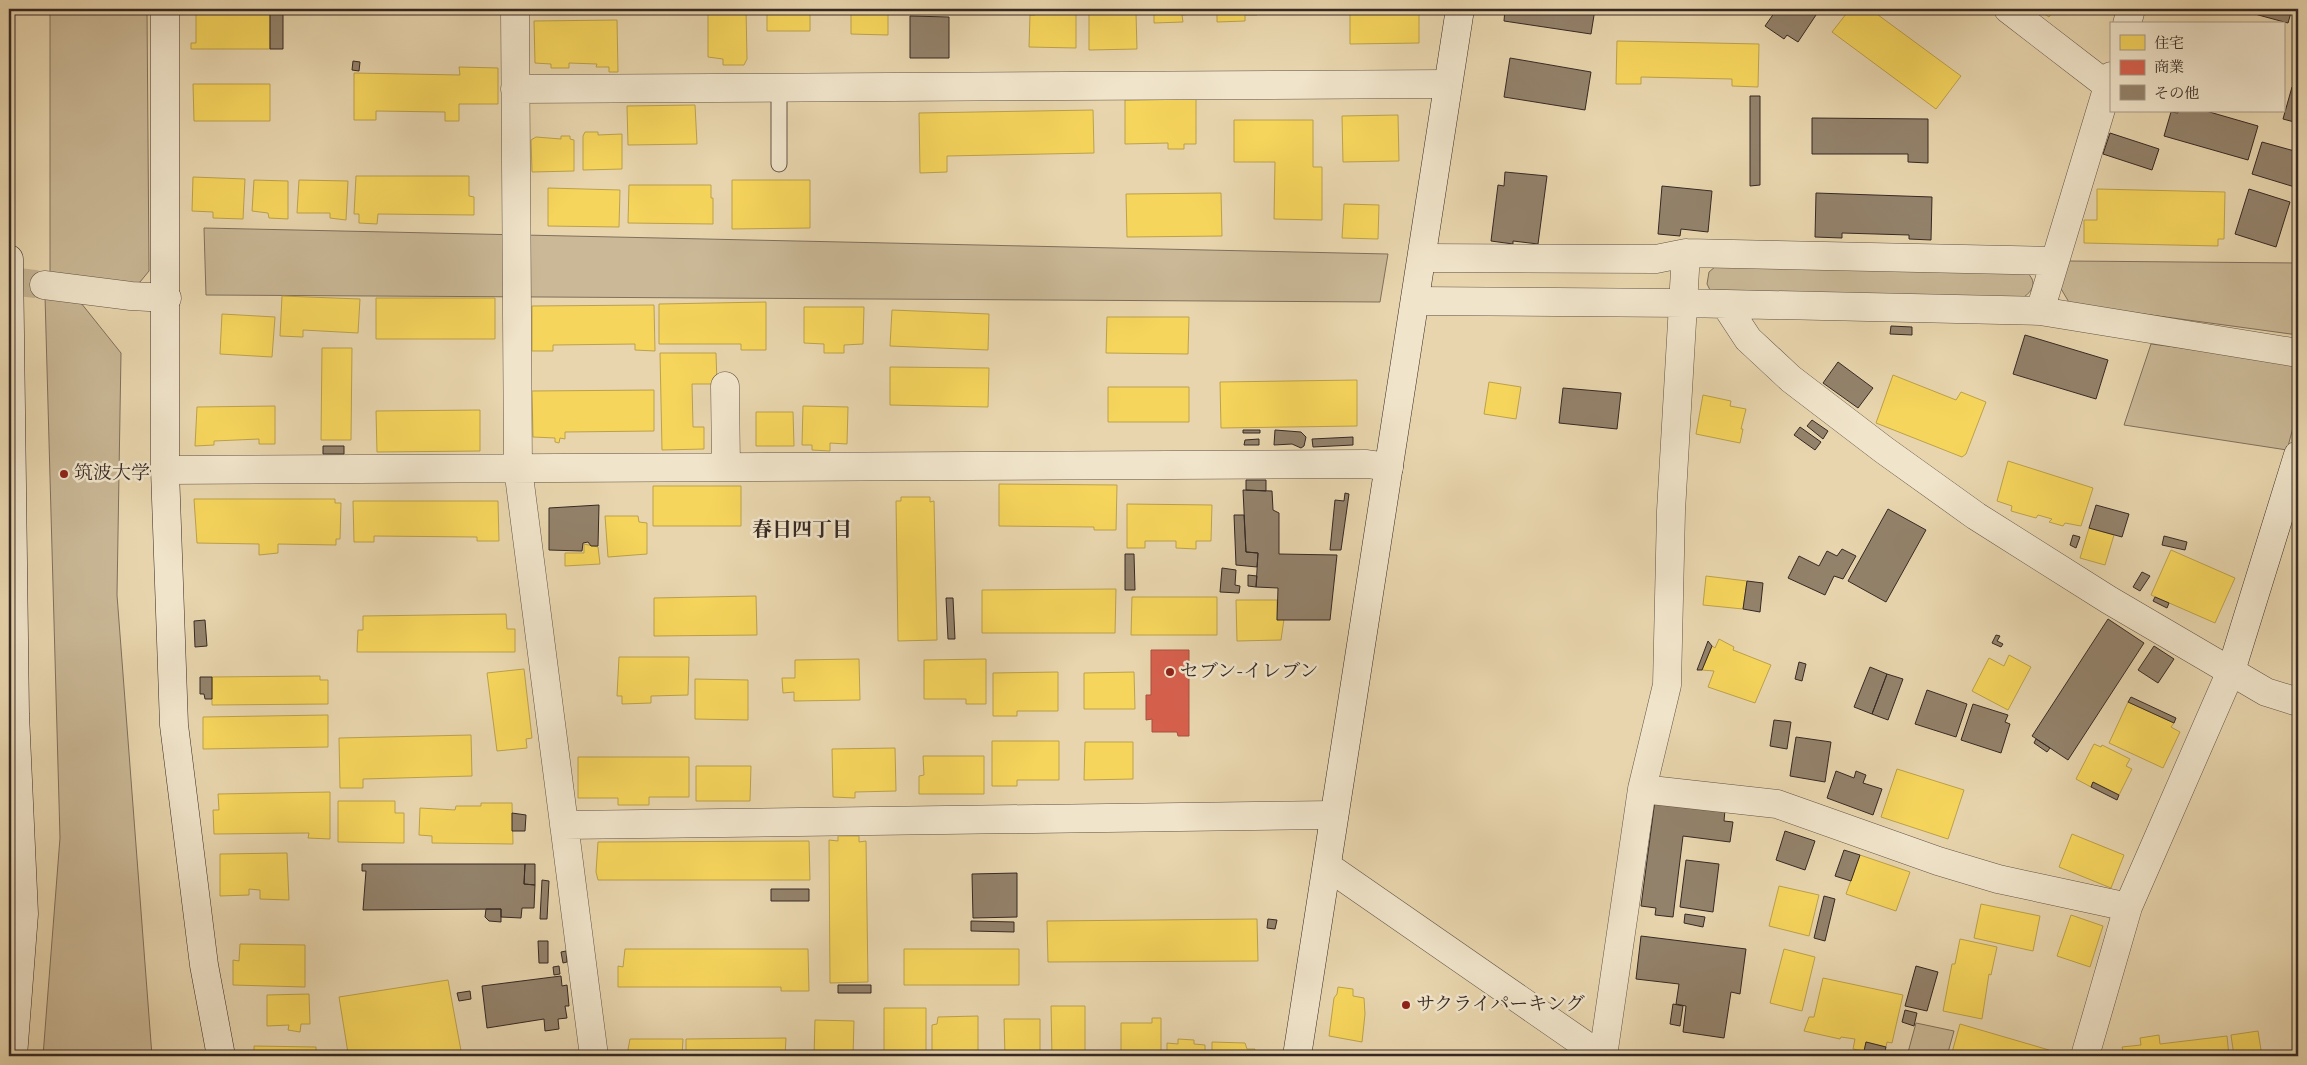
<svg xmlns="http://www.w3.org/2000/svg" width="2307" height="1065" font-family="'Old Standard TT','Noto Serif JP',serif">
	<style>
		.green { fill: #cab896; stroke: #80705d }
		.homes { fill: #f6d55c; stroke: #bca14b }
		.shops { fill: #d6604d; stroke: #a65041 }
		.building { fill: #93826b; stroke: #362924 }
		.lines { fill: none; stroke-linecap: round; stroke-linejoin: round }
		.street-tunnel { stroke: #c4b392; stroke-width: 28; stroke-dasharray: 28 14; stroke-linecap: butt }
		.lane-casing { stroke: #625446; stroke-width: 17 }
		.street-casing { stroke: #625446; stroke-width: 29 }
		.secondary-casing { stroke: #362924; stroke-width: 29 }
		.lane { stroke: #f0e4ca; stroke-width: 15 }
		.street { stroke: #f0e4ca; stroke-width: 28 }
		.secondary { stroke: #f0e4ca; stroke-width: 28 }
		.poi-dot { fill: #8f2418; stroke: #f0e4ca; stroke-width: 2 }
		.labels { text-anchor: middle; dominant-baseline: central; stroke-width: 5; stroke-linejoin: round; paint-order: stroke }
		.poi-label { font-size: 19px; fill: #362924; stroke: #f0e4ca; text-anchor: start }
		.neighbourhood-label { font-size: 20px; font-weight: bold; fill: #362924; stroke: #f0e4ca }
	</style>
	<rect width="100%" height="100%" fill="#e8d5ad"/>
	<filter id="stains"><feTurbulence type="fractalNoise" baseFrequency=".004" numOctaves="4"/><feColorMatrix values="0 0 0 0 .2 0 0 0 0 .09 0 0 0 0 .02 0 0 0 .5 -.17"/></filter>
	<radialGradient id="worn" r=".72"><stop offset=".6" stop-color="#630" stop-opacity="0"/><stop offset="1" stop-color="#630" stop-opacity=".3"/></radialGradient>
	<path class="green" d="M50 9H147L149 271 140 282 124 287 50 281Z
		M204 228 1388 254 1380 302 206 295Z
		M2069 261 2298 263V335L2070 304 2060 287Z
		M1716 266 2026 272C2038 281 2033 292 2022 298L1710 290 1707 284 1709 272Z
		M45 296 77 298 121 353 117 595 152 1056H43L60 838Z
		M2151 344 2295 362 2298 367V409L2287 450 2124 425Z
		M1916 1023 1954 1031 1947 1056H1907Z"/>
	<path class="homes" d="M708 9H746L747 59 744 65H723V59L708 57Z
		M767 9H810V31H767Z
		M851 9H888V35L851 34Z
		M1154 9H1194L1195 14 1182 15 1183 22 1154 23Z
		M1217 9H1257V15H1245V21L1217 22Z
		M1350 9H1419V43L1350 44Z
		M1850 9H1870L1961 76 1936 109 1832 32Z
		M2037 9H2055L2049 17Z
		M1035 11 1076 14V48L1029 47 1030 15H1035Z
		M196 13 270 14V49H191V43H196Z
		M1089 13H1136L1137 49 1089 50Z
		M617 20 618 72H609V67H596L597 64 569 63V68H551V64L535 63 534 21Z
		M1617 41 1759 44 1758 87 1732 86V79L1641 77V84H1616Z
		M459 67 498 68V104H459V121H445V112L376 111V120H354V73L460 75Z
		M193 84H270V121H194Z
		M1196 99V144H1184V149H1168V143L1125 144V100Z
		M695 105 697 144 628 145 627 106Z
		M1093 110 1094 153 947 156V172L920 173 919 113Z
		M1398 115 1399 161 1343 162 1342 116Z
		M1234 120H1313V167H1322V220L1274 219 1275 162H1234Z
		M585 132H598V135L622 134V169L583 170V136Z
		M561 136H570V139L574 140V171L532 172 531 140 536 137 561 139Z
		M356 176H469V196L474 197V215L378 214 377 224 359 223V214H354Z
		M193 177 245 179 243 219 213 218V212L192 211Z
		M254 180 288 181V219L269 218 268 213 252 211Z
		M299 180 348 181 346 220 330 218V213H297Z
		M732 180H810V228L732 229Z
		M629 185H711V198H713V224L628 223Z
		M548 188 620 190 619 227 548 226Z
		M2097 189 2225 192 2224 239H2218V246L2084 243V220H2097Z
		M1221 193 1222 236 1127 237 1126 194Z
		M1344 204 1379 205 1378 239 1342 238Z
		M282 296 360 299 358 333 303 330V337L280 336Z
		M376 298H495V339H376Z
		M766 302V350H741V344H659V304Z
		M654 305 655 351 635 350V344L553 345V351H532V306Z
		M804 307H864L863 344 844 345V353H824V344L804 343Z
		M892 310 989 314 988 350 890 346Z
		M222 314 275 317 272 357 220 354Z
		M1107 317H1189L1188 354 1106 353Z
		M322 348H352L351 440H321Z
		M660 353H716L717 384H692L693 427H704V449L662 450Z
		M890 367 989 368 988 407 890 405Z
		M1893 375 1956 400 1961 392 1986 402 1966 454 1962 457 1876 423Z
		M1357 380V426L1221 428 1220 382Z
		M1489 382 1521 387 1516 419 1484 414Z
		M1108 387H1189V422H1108Z
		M654 390V431L565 432V439L560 438 559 443 555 442V438L533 437 532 391Z
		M1703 395 1731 401 1730 406 1746 409 1741 429H1743L1740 443 1696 434Z
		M275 406V444H259V439L214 441V445L195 446 197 407Z
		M803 406 848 407 847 444 830 443V451L812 450V445H802Z
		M480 410V451L377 452 376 411Z
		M756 412H793L794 446H756Z
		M2008 461 2093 488 2081 526 2065 523 2063 526 2049 522 2052 519 2038 515 2036 518 2011 511 2012 506 1997 501Z
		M999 484 1117 485 1116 530H1094V527L999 526Z
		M653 486H741V526H653Z
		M901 497H930V502L934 501 937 640 898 641 896 501H901Z
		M194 499H335V503H341L340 539H336V545L278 544V553L259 555V544L197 543Z
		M353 501H498L499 541H477V537L374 536V542H354Z
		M1127 504 1212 505 1211 541H1196V549L1176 548V541H1145V548H1127Z
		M605 516H638L639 522 647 523V554L608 557Z
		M2089 528 2114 535 2105 565 2080 558Z
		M584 544 598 547 600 564 565 566V553H584Z
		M2171 550 2235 578 2215 623 2151 595Z
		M1706 576 1747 581 1743 609 1703 605Z
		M1116 589 1115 633H982V590Z
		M756 596 757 635 654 636V598Z
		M1132 597H1217V635H1131Z
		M1236 600H1277V620L1284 619 1281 640 1237 641Z
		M506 614 507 629H515V652H357L358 630H363V616Z
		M1719 639 1734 647 1733 650 1771 665 1755 703 1708 687 1714 671 1702 670 1712 646 1715 648Z
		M2009 655 2031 667 2008 710 1972 691 1989 658 2004 666Z
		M619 657H689L688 695 651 696V703L622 704V696H617Z
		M859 659 860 700 794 701V692L783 693 782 678H795V660Z
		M986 659V704H966V699H924V660Z
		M524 669 532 738 526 739 527 748 497 751 487 673Z
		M1058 672V711H1017V716H993V673Z
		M1134 672 1135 709H1084V673Z
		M320 676V680H328V704L212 705V677Z
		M695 679 748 680V720L695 719Z
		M2128 702 2174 723 2171 727 2180 732 2163 768 2109 743Z
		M328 715V747L203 749V717Z
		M471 735 472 776 363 779V788H340L339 738Z
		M992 741H1059V780H1017V786H992Z
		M1085 742H1133V779L1084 780Z
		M2094 744 2101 747 2102 745 2130 759 2126 766 2132 769 2119 795 2093 782 2091 787 2076 779Z
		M895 748 896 791 855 792V798L833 797 832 749Z
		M923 756H984V794H919V776L924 775Z
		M578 757H689V797H649V805H618V798H578Z
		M696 766H751L750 801H696Z
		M1897 769 1964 790 1948 839 1881 817Z
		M330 792V839L308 838 309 833 214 834 213 810H219L218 794Z
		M338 801H395V813H404V843L338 842Z
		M481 803H512L513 844 432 843V836L419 835 420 808 455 810 456 806H481Z
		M2072 834 2124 855 2111 888 2059 867Z
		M838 836H859V842L866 841 868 982 830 983 829 840 838 841Z
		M809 841 810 880H598L596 872 598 842Z
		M287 853 289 900 260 899V890L249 889V895L220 896V854Z
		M1860 855 1910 872 1896 911 1846 894Z
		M1779 886 1819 895 1809 936 1769 926Z
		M1981 904 2040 916 2033 951 1974 938Z
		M2071 915 2103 926 2090 967 2057 956Z
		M1257 919 1258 961 1048 962 1047 921Z
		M1960 939 1997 947 1991 975 1989 974 1982 1019 1943 1011 1952 964H1955Z
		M240 944 305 945V987L233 985V960L239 961Z
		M625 949H808L809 991H781V987H618V966L623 967Z
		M904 949H1019V985H904Z
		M1784 949 1815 957 1802 1011 1770 1003Z
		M1823 978 1903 995 1892 1043 1887 1042 1886 1047 1866 1042 1864 1051 1853 1049 1855 1039 1841 1037 1840 1039 1804 1031 1809 1017H1814Z
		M448 980 462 1056H359L358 1053H348L339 997Z
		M1338 987 1353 989V996L1364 998 1365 1014 1362 1042 1329 1036 1334 998 1337 994Z
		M309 994 310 1024H301L300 1032 288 1030 289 1025 267 1026V995Z
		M1051 1006H1085V1056H1052Z
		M884 1008H926V1056H884Z
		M978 1016V1056H932V1025L937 1024 938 1017Z
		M1152 1018H1161V1056H1121V1023H1152Z
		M1004 1019H1040V1056H1005Z
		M815 1020 854 1021 853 1056H814Z
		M1960 1024 2049 1050 2047 1056H1951Z
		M2258 1031 2262 1056H2234L2231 1035Z
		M2159 1035 2160 1044 2227 1036 2229 1056H2115L2124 1054 2122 1047 2141 1045 2140 1038Z
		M786 1038 785 1056H686V1039Z
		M630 1039H683L682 1056H619L627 1055Z
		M1178 1039 1194 1040V1044L1205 1045V1056H1167V1043L1178 1044Z
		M1212 1042 1245 1043 1247 1049H1255L1254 1056H1212Z
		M254 1046 316 1047V1056H254Z
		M1761 1051 1805 1055 1760 1056Z
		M1340 1052 1370 1056H1340Z"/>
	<path class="shops" d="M1151 650H1189V736H1178L1177 732H1152V719L1146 720V695H1151Z"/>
	<path class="building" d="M270 9H283V49H270Z
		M1505 9H1595L1591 34 1504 21Z
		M1777 9H1812L1818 12 1798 42 1787 35 1784 39 1765 26Z
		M2236 9H2292L2288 23Z
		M910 16 949 17V58H910Z
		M2298 32V52L2293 50Z
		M1510 58 1591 72 1585 110 1504 97Z
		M353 61 360 62 359 71 352 70Z
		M2292 87 2298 89V123L2283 119Z
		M1750 96H1760V185L1750 186Z
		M2178 111H2206L2258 126 2248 160 2164 136 2171 112 2178 113Z
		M1812 118 1928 119V163L1908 162V154H1812Z
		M2110 133 2159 149 2152 170 2103 154Z
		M2262 142 2298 152V188L2252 174Z
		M1505 172 1547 176 1538 244 1513 241V244L1491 241 1498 185 1504 186Z
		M1662 186 1712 191 1708 232 1681 229 1680 236 1658 234Z
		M2249 189 2290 202 2276 247 2235 234Z
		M1816 193 1932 197 1931 240 1909 239V235L1842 233V238L1815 237Z
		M1891 326 1912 327V335L1890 334Z
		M2025 335 2108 360 2096 399 2013 374Z
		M1838 362 1873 388 1858 408 1823 383Z
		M1563 388 1621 393 1617 429 1559 423Z
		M1812 420 1828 431 1823 439 1807 426Z
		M1800 427 1821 442 1815 450 1794 435Z
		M1243 430H1260V433H1243Z
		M1275 430 1301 432 1306 437 1304 446 1301 448 1292 444 1274 445Z
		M1353 437V445L1313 447 1312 439Z
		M1259 439V445H1244L1245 440Z
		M323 446H344V454H323Z
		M1246 480H1266V491L1246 490Z
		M1243 490 1272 491 1273 510 1279 513V554L1337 555 1330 620H1277L1278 588 1256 587 1258 553 1246 552Z
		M1345 493 1349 494 1341 550H1330L1335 500 1344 501Z
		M599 505 598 546H591L588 542 583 543 582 551 549 550V508Z
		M2096 505 2129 514 2122 537 2089 528Z
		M1888 509 1926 530 1886 602 1848 581Z
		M1234 515H1244L1246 552 1258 553 1257 567 1236 565Z
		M2073 535 2080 537 2076 548 2070 545Z
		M2164 536 2187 542 2185 550 2162 545Z
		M1842 549 1856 556 1843 579 1834 576 1825 595 1788 578 1799 556 1819 566 1827 551 1837 556Z
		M1125 554H1134L1135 590H1125Z
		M1222 568 1236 570 1235 585 1240 586 1239 593 1220 592Z
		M2142 572 2150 576 2140 591 2133 587Z
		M1248 575 1257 576 1256 587 1248 586Z
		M1747 581 1763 583 1760 612 1743 609Z
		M2155 597 2169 603 2167 608 2153 601Z
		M946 598H953L955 639H948Z
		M2108 619 2144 643 2068 760 2032 736Z
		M205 620 207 646 195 647 194 621Z
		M1996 635 2000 636 1997 641 2003 644 2001 647 1992 643Z
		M1708 641 1712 646 1702 670H1697Z
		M2154 646 2174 659 2158 683 2138 670Z
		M1799 662 1806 664 1802 681 1795 679Z
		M1870 667 1887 674 1872 714 1854 707Z
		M1887 674 1903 679 1888 720 1872 714Z
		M200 677H212V699H205L204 694H200Z
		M1927 690 1967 704 1956 737 1915 724Z
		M2131 697 2176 718 2174 723 2128 702Z
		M1973 704 2008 715 2005 722 2010 724 2001 753 1961 740Z
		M1774 720 1791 722 1787 749 1770 746Z
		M1796 737 1831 742 1825 782 1790 776Z
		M2036 739 2050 748 2047 752 2034 743Z
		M1836 771 1854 778 1856 771 1866 775 1863 783 1882 789 1873 815 1827 798Z
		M2093 782 2119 795 2117 800 2091 787Z
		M1655 800 1725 810 1724 821 1733 822 1730 842 1683 836 1673 917 1655 915 1656 908 1641 906Z
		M512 813 526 815 525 831H512Z
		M1785 831 1815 841 1805 870 1776 860Z
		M1844 850 1860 855 1851 881 1835 876Z
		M1686 860 1719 864 1713 912 1680 907Z
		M362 864H525L524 884 535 885 534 908H522L521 918 501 917V909L363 910 366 871H362Z
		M525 864H535V885L524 884Z
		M1017 873V917L973 918 972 874Z
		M542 880 549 881 547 919H540Z
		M771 889H809V901H771Z
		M1824 896 1835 899 1825 941 1814 938Z
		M486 909H501V922L489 921 485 917Z
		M1685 914 1705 917 1703 927 1684 923Z
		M1268 919 1277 920 1275 929 1267 928Z
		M971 921 1014 922V932L971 931Z
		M1641 936 1746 949 1740 994 1731 992 1724 1038 1683 1032 1686 1006 1676 1004 1679 984 1636 979Z
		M538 941H548V963H539Z
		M566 951 567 962 563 963 561 952Z
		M559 966 560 974 554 975 553 967Z
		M1916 966 1938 972 1927 1011 1905 1006Z
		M561 976 562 986 567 985 569 1006H565L567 1018 558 1019 559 1029 545 1031 544 1019 487 1028 482 986Z
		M838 985H871V993H838Z
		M470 991 471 999 459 1001 457 993Z
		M1673 1004 1683 1006 1680 1026 1670 1024Z
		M1905 1010 1917 1013 1914 1026 1902 1022Z
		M1866 1042 1886 1047 1885 1051 1894 1053 1893 1056H1863Z"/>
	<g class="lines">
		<path class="street-tunnel" d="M9 281 44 285"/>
		<defs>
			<path id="lane" d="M779 164V88"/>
			<path id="street" d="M515 9 518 468 594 1056
				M2008 9 2108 86
				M2127 24 2131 9
				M515 89 1448 84
				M1422 258 1656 259 1686 253 2055 261
				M44 285 131 296 167 298
				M1415 301 1684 303 2040 311 2298 353
				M1725 304 1748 339 1791 379 1884 450 1976 516 2109 600 2266 692 2298 702
				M2040 311 2111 76
				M725 386 726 467
				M165 470 1367 464 1389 467
				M1642 789 1777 804 1938 861 1998 879 2128 907
				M564 825 1334 815
				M1327 866 1601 1056
				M1603 1056 1642 789 1667 685 1671 511 1686 253
				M2085 1056 2128 907 2231 671"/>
			<path id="secondary" d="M165 9V470L174 725 204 965 221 1056
				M9 259 15 714 24 914 13 1056
				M2231 671 2298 455
				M1297 1056 1460 9"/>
		</defs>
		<use href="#lane" class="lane-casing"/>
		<use href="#street" class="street-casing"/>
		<use href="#secondary" class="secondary-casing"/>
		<use href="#lane" class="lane"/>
		<use href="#street" class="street"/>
		<use href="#secondary" class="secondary"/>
	</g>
	<g class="poi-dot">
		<circle cx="64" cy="474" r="5"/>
		<circle cx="1170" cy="672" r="5"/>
		<circle cx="1406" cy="1005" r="5"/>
	</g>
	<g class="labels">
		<g class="poi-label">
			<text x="74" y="474">筑波大学</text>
			<text x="1180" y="672">セブン-イレブン</text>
			<text x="1416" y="1005">サクライパーキング</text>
		</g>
		<g class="neighbourhood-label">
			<text x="802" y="531">春日四丁目</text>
		</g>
	</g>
	<rect width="2307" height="1065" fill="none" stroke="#e8d5ad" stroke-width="30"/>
	<rect x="10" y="10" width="2287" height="1045" fill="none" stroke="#362924" stroke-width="2.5"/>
	<rect x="15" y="15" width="2277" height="1035" fill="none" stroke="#362924"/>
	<rect x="2110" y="22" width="175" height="90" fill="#f0e4ca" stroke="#a69988"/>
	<rect x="2120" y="35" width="25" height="15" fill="#f6d55c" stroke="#a69988"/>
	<text x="2154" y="48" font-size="15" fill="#362924">住宅</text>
	<rect x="2120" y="60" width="25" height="15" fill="#d6604d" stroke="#a69988"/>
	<text x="2154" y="72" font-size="15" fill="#362924">商業</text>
	<rect x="2120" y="85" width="25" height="15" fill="#93826b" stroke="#a69988"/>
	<text x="2154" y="98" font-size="15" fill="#362924">その他</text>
	<rect width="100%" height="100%" filter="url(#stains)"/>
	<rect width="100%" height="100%" fill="url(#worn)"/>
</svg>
